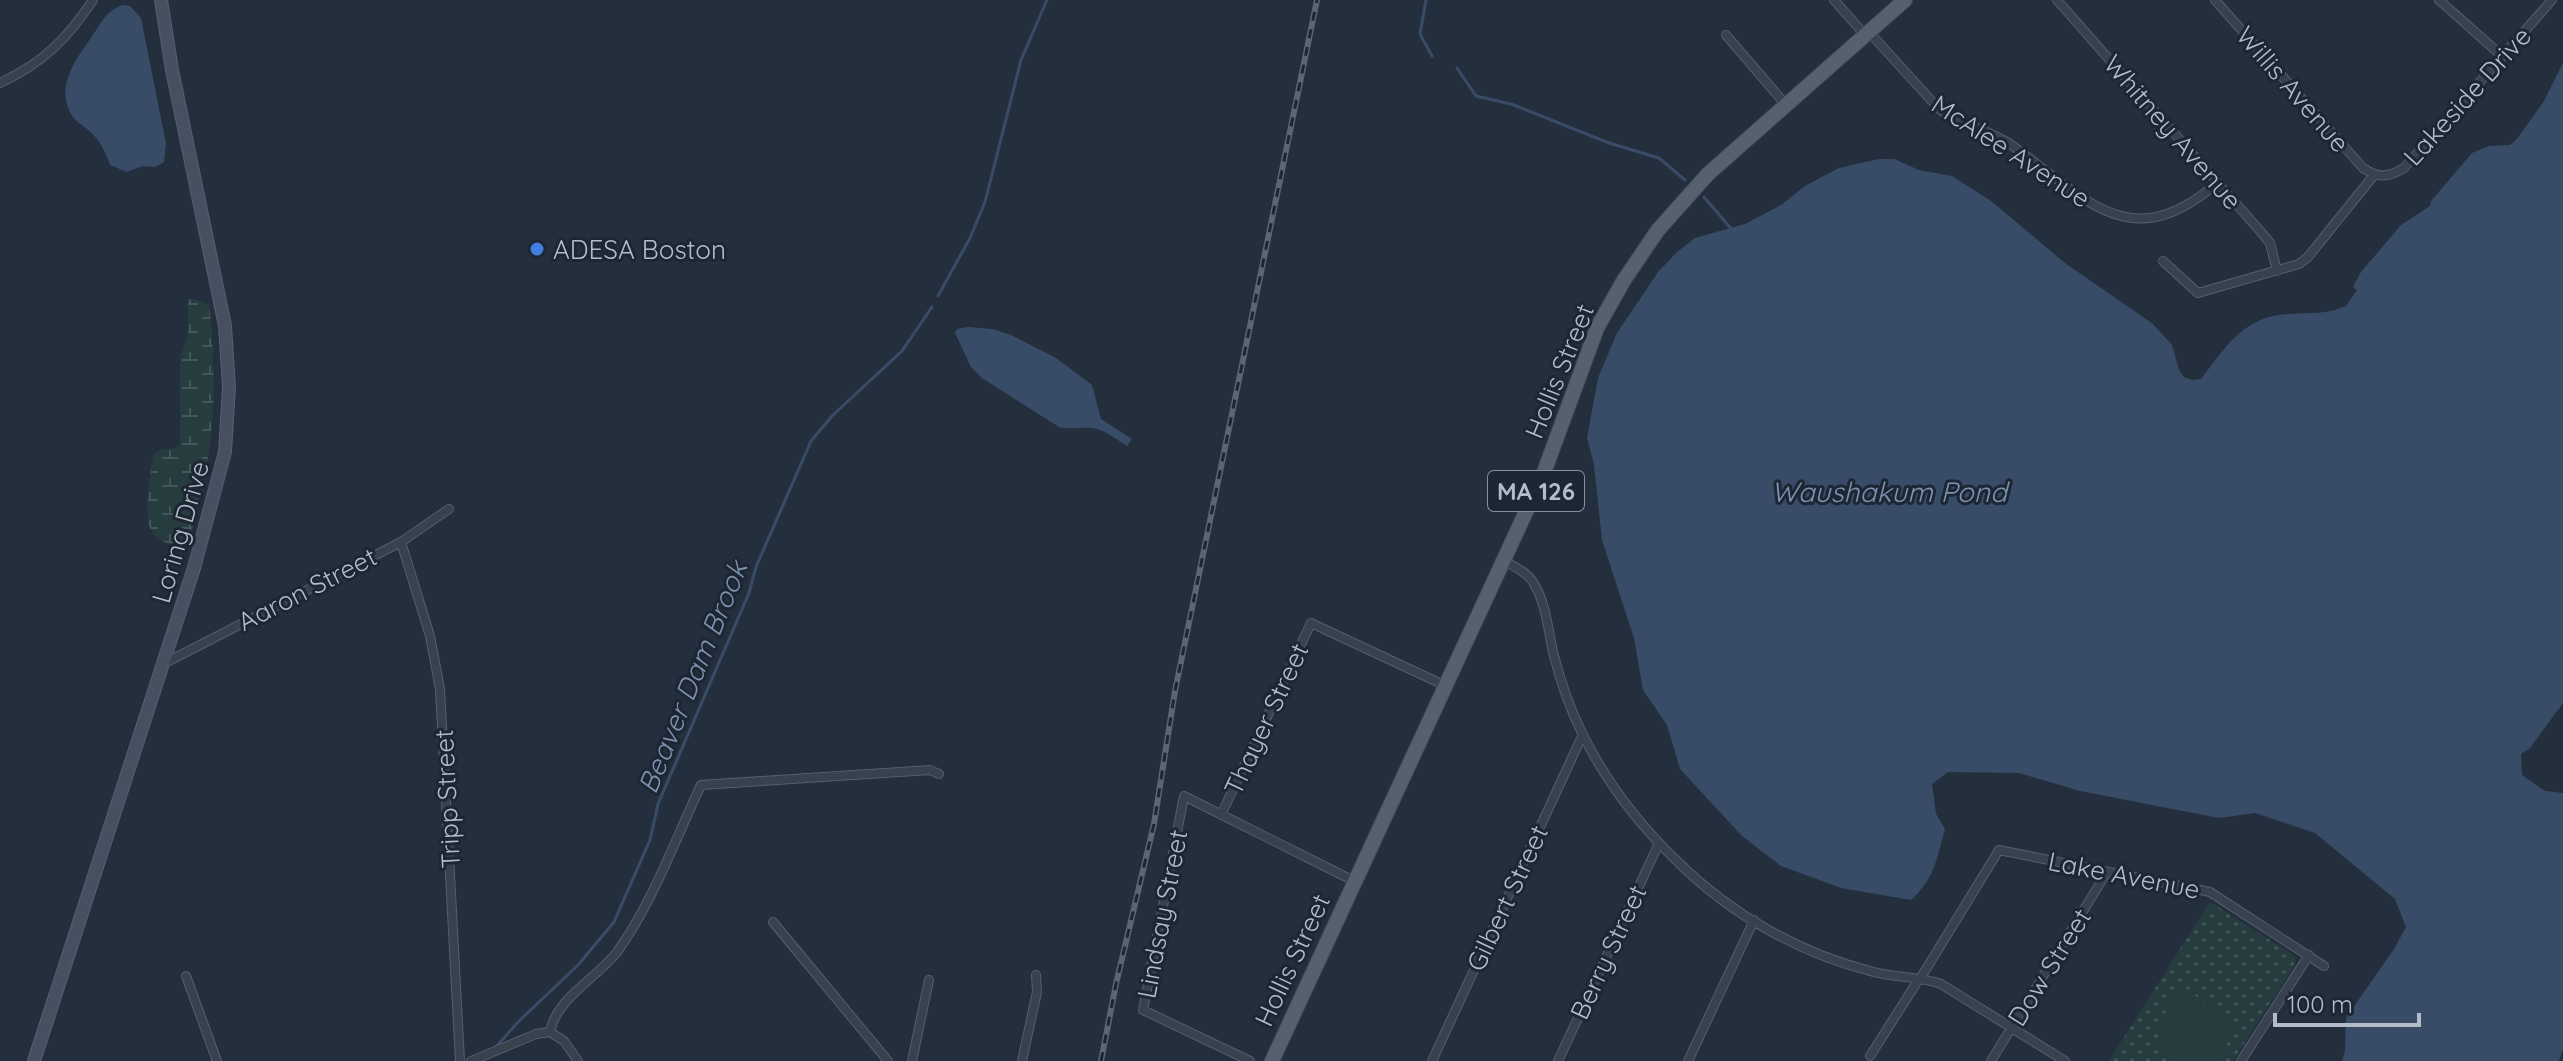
<svg xmlns="http://www.w3.org/2000/svg" width="2563" height="1061" font-family="Quicksand,sans-serif">
	<style>
		.wetland { fill: url(#wetland-marsh) }
		.park { fill: url(#park-dots) }
		.pitch { fill: #263c3f }
		.water { fill: #394c67 }
		.lines { fill: none; stroke-linecap: round; stroke-linejoin: round }
		.stream { stroke: #394c67; stroke-width: 3 }
		.street-casing { stroke: #565f6c; stroke-width: 10 }
		.secondary-casing { stroke: #565f6c; stroke-width: 14 }
		.primary-casing { stroke: #414a57; stroke-width: 16 }
		.street { stroke: #38414e; stroke-width: 8 }
		.secondary { stroke: #465061; stroke-width: 12 }
		.primary { stroke: #56606e; stroke-width: 14 }
		.rail-casing { stroke: #5a6575; stroke-width: 6 }
		.rail { stroke: #1d2633; stroke-width: 3; stroke-dasharray: 9; stroke-linecap: butt }
		.shop-dot { fill: #3f7fe0; stroke: #1d2633; stroke-width: 3 }
		.labels { text-anchor: middle; dominant-baseline: central; stroke-width: 6; stroke-linejoin: round; paint-order: stroke }
		.shield { fill: #1d2633; stroke: #878f9c; stroke-width: 2 }
		.shield-label { font-size: 24px; font-weight: bold; fill: #b4bcc9 }
		.street-label { font-size: 26px; fill: #b4bcc9; stroke: #1d2633 }
		.poi-label { font-size: 26px; fill: #b4bcc9; stroke: #1d2633; text-anchor: start }
		.water-label { font-size: 28px; font-style: italic; fill: #7c92b1; stroke: #1d2633 }
	</style>
	<defs>
		<pattern id="wetland-marsh" width="20" height="14" patternUnits="userSpaceOnUse" patternTransform="scale(2)"><rect width="20" height="14" fill="#263c3f"/><path d="M1 5h8M5 5V1M11 12h8M15 12V8" fill="none" stroke="#435659"/></pattern>
		<pattern id="park-dots" width="8" height="8" patternUnits="userSpaceOnUse" patternTransform="scale(2)"><rect width="8" height="8" fill="#263c3f"/><path d="M2 2h.1M6 6h.1" fill="none" stroke="#435659" stroke-width="1.8" stroke-linecap="round"/></pattern>
	</defs>
	<rect width="100%" height="100%" fill="#242f3e"/>
	<path class="wetland" d="M193 299 209 304C217 371 216 436 199 502 195 518 193 536 181 548 170 544 156 541 150 528 144 515 150 468 154 453L162 449 176 448 180 442V358L188 336V300Z"/>
	<path class="park" d="M2210 902 2294 955 2296 963 2233 1061H2109Z"/>
	<path class="pitch" d="M2183 986 2237 1029 2216 1061H2170L2158 1039 2168 1005Z"/>
	<path class="water" d="M125 5 130 6 141 18 166 144 164 162 155 167 142 166 127 172 110 165C106 152 98 137 87 129 83 125 76 122 73 117 54 89 75 60 91 38 100 25 108 7 125 5Z
		M2563 63V703L2530 748 2521 754 2522 775 2545 791 2563 793V1048L2559 1061H2342L2345 1051 2346 1018 2394 949 2406 927 2395 899 2315 833 2255 813 2219 818 2080 791 2019 773 1948 772 1932 784 1936 814 1945 829C1936 860 1935 878 1911 900L1841 888 1781 866 1742 836 1680 769 1667 725 1643 690 1634 638 1602 540 1594 464 1587 438 1598 378 1617 333 1658 272 1677 252 1695 238 1745 224 1781 205 1805 186 1839 168 1879 159H1894L1919 170 1952 176 1991 201 2065 263 2153 324 2172 345 2179 370 2184 377 2192 380 2201 379C2226 347 2243 316 2290 314 2310 312 2326 315 2346 306L2357 290 2353 287 2361 272 2401 225 2430 206 2431 201 2472 153 2489 146 2510 145 2517 139 2544 101Z
		M968 327 992 329 1011 335 1056 358 1092 385 1101 419 1132 439 1127 446C1117 440 1104 429 1092 428 1080 427 1071 430 1059 427L982 378 971 367 955 333 957 329Z"/>
	<g class="lines">
		<path class="stream" d="M1426 0 1420 34 1432 56
			M1457 68 1476 96 1511 104 1609 143 1659 158 1685 180
			M1704 197 1734 232
			M938 296 970 238 985 202 1021 60 1047 0
			M495 1048 518 1022 578 965 614 922 650 840 658 804 749 593 756 567 811 441 833 415 902 351 932 307"/>
		<defs>
			<path id="street" d="M1834 0 1865 35
				M2057 0 2261 232 2270 243 2277 271
				M2215 0 2363 168C2378 178 2388 178 2404 168L2552 0
				M2439 0 2502 56
				M1869 32 1939 109C1960 125 1988 129 2010 144 2085 197 2129 259 2217 183
				M1726 35 1786 105
				M0 83C43 63 67 39 93 0
				M2163 261 2198 293 2299 264 2308 257 2374 175
				M401 542 430 636 440 689 460 1061
				M1504 561C1515 567 1526 572 1533 582 1546 603 1548 629 1553 652 1560 680 1569 707 1582 733 1606 782 1641 827 1680 864 1732 915 1800 953 1870 971 1893 978 1919 976 1941 984L2065 1061
				M163 664 401 542 449 509
				M1221 815 1311 623 1446 686
				M773 922 888 1061
				M186 976 217 1061
				M1920 979 1999 850 2210 892 2324 966
				M550 1032C556 998 597 978 617 952 653 902 675 840 701 785L930 770 939 774
				M550 1032 564 1041 578 1061
				M1870 1056 1919 979
				M471 1061 536 1034 550 1032
				M912 1061 929 980
				M1022 1061 1037 992 1036 975
				M1250 1061 1143 1010 1184 796 1356 882
				M1432 1061 1583 734
				M1558 1061 1659 843
				M1688 1061 1754 920
				M1991 1061 2107 872
				M2241 1061 2309 955"/>
			<path id="secondary" d="M34 1061 194 568 225 452 229 387 225 326 172 70 161 0"/>
			<path id="primary" d="M1272 1061 1543 475 1597 328 1624 280 1658 230 1708 174 1905 0"/>
		</defs>
		<use href="#street" class="street-casing"/>
		<use href="#secondary" class="secondary-casing"/>
		<use href="#primary" class="primary-casing"/>
		<use href="#street" class="street"/>
		<use href="#secondary" class="secondary"/>
		<use href="#primary" class="primary"/>
		<defs>
			<path id="rail" d="M1101 1061 1116 984 1154 824 1175 691 1317 0"/>
		</defs>
		<use href="#rail" class="rail-casing"/>
		<use href="#rail" class="rail"/>
	</g>
	<circle class="shop-dot" cx="537" cy="249" r="8"/>
	<g class="labels">
		<rect class="shield" x="1488" y="471" width="96" height="40" rx="6"/>
		<g class="shield-label">
			<text x="1536" y="491">MA 126</text>
		</g>
		<g class="street-label">
			<text transform="translate(2293 89) rotate(49)">Willis Avenue</text>
			<text transform="translate(2467 96) rotate(-48)">Lakeside Drive</text>
			<text transform="translate(2173 132) rotate(49)">Whitney Avenue</text>
			<text transform="translate(2011 151) rotate(33)">McAlee Avenue</text>
			<text transform="translate(1559 371) rotate(-68)">Hollis Street</text>
			<text transform="translate(180 532) rotate(-74)">Loring Drive</text>
			<text transform="translate(307 589) rotate(-27)">Aaron Street</text>
			<text transform="translate(1266 719) rotate(-65)">Thayer Street</text>
			<text transform="translate(447 799) rotate(-93)">Tripp Street</text>
			<text transform="translate(2124 875) rotate(11)">Lake Avenue</text>
			<text transform="translate(1507 898) rotate(-65)">Gilbert Street</text>
			<text transform="translate(1162 914) rotate(-79)">Lindsay Street</text>
			<text transform="translate(1608 952) rotate(-65)">Berry Street</text>
			<text transform="translate(1292 960) rotate(-65)">Hollis Street</text>
			<text transform="translate(2049 967) rotate(-58)">Dow Street</text>
		</g>
		<g class="poi-label">
			<text x="553" y="249">ADESA Boston</text>
		</g>
		<g class="water-label">
			<text x="1889" y="491">Waushakum Pond</text>
			<text transform="translate(692 677) rotate(-68)">Beaver Dam Brook</text>
		</g>
	</g>
	<path d="M2275 1013v12h144v-12" fill="none" stroke="#b4bcc9" stroke-width="4"/>
	<text x="2287" y="1013" font-size="24" fill="#b4bcc9" stroke="#1d2633" stroke-width="6" paint-order="stroke">100 m</text>
</svg>
